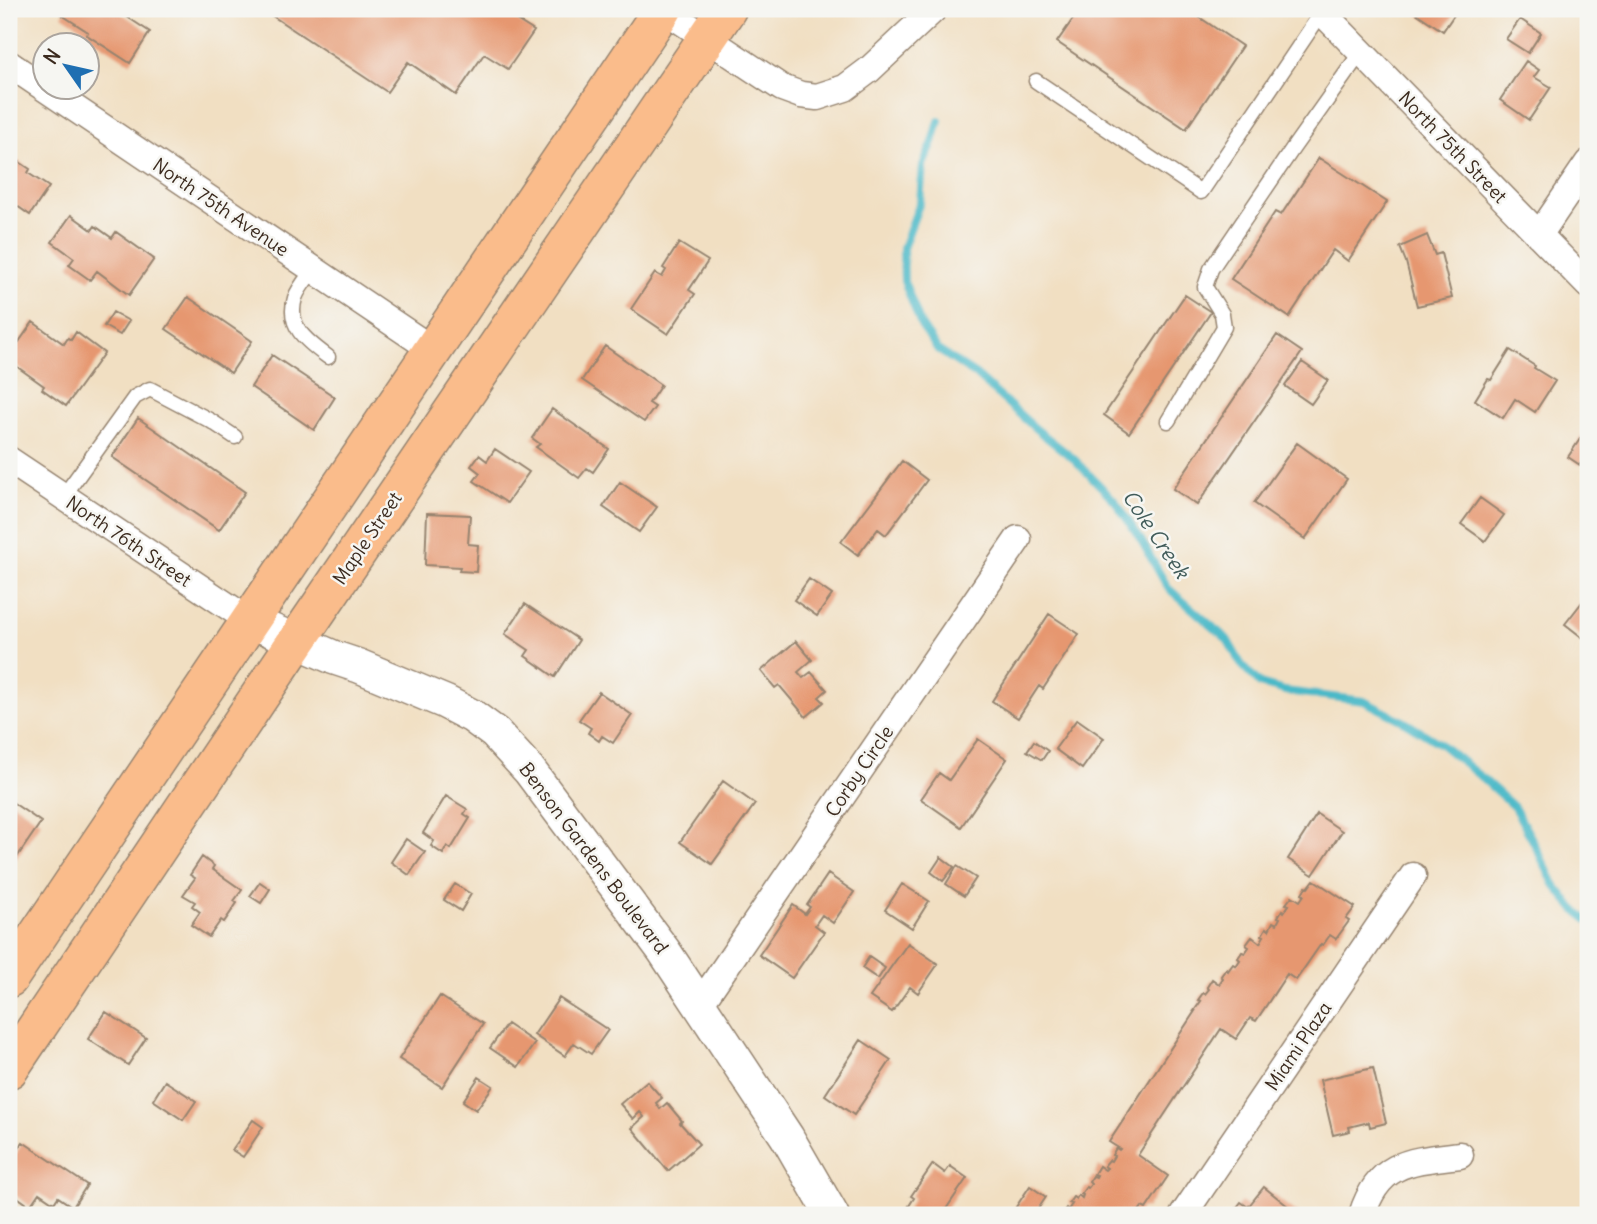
<svg xmlns="http://www.w3.org/2000/svg" width="1597" height="1224" font-family="Delius,sans-serif">
	<style>
		.lines { fill: none; stroke-linecap: round; stroke-linejoin: round }
		.stream { stroke: #4cb9c8; stroke-width: 8 }
		.building { fill: #e69770 }
		.service-casing { stroke: #968470; stroke-width: 17 }
		.minor-casing { stroke: #968470; stroke-width: 29 }
		.tertiary-casing { stroke: #968470; stroke-width: 36 }
		.primary-casing { stroke: #968470; stroke-width: 41 }
		.service { stroke: #fff; stroke-width: 14 }
		.minor { stroke: #fff; stroke-width: 26 }
		.tertiary { stroke: #fff; stroke-width: 33 }
		.primary { stroke: #fabc8b; stroke-width: 38 }
		.labels { text-anchor: middle; dominant-baseline: central; stroke-width: 5; stroke-linejoin: round; paint-order: stroke }
		.street-label { font-size: 19px; fill: #3b2a1e; stroke: #f6f6f2 }
		.water-label { font-size: 21px; font-style: italic; fill: #415c5a; stroke: #f6f6f2 }
	</style>
	<rect width="100%" height="100%" fill="#f6f6f2"/>
	<filter id="ink" filterUnits="userSpaceOnUse"><feTurbulence type="fractalNoise" baseFrequency=".0143" numOctaves="2"/><feDisplacementMap in="SourceGraphic" scale="14" xChannelSelector="R" yChannelSelector="G"/><feConvolveMatrix kernelMatrix="1 2 1 2 8 2 1 2 1" color-interpolation-filters="sRGB"/></filter>
	<filter id="wash" filterUnits="userSpaceOnUse"><feTurbulence type="fractalNoise" baseFrequency=".00686" numOctaves="4" result="noise"/><feDisplacementMap in="SourceGraphic" scale="28" xChannelSelector="R" yChannelSelector="G"/><feGaussianBlur stdDeviation="1.57" result="paint"/><feColorMatrix in="noise" values="0 0 0 0 0 0 0 0 0 0 0 0 0 0 0 0 0 1.4 0 .05"/><feComposite in="paint" operator="in"/></filter>
	<g filter="url(#wash)">
		<rect width="100%" height="100%" fill="#f1dfc2"/>
		<g class="lines">
			<path class="stream" d="M939 121 933 142 923 165 920 202 903 248 904 281 921 325 938 350 976 375 1036 429 1074 459 1115 501 1141 540 1168 588 1227 639 1241 664 1260 684 1285 691 1364 701 1403 721 1439 743 1481 777 1514 807 1533 841 1554 884 1574 909 1588 920"/>
		</g>
		<g id="blocks">
			<path class="building" d="M67 9H115L150 32 130 63 87 35 88 32 62 15Z
				M262 9H519L523 12 515 19 534 31 508 69 484 54 456 95 408 62 387 92Z
				M1080 9H1187L1242 46 1186 129 1057 42Z
				M1410 9H1458L1443 31Z
				M1520 19 1541 33 1528 53 1506 39Z
				M1526 61 1539 70 1534 77 1551 87 1529 120 1500 100Z
				M9 155 30 169 28 173 49 187 30 215 10 201 9 203Z
				M1319 158 1387 202 1348 261 1333 250 1289 317 1231 279 1275 212 1281 215Z
				M71 215 92 230 95 226 112 238 116 232 154 259 129 295 97 271 90 280 69 265 74 258 52 242Z
				M1427 235 1435 255 1441 253 1452 298 1417 306 1406 262 1400 247Z
				M679 243 708 261 689 290 695 294 668 334 631 309 655 273 662 277 666 270 663 268Z
				M1185 295 1211 312 1129 433 1104 415Z
				M188 297 252 341 231 373 166 329Z
				M113 312 129 321 120 335 104 326Z
				M33 322 64 344 68 338 71 340 76 332 104 353 66 406 42 389 44 386 9 361V356Z
				M1277 335 1302 352 1197 505 1173 489Z
				M605 346 661 385 649 403 655 407 644 422 582 380Z
				M1510 350 1535 366 1534 368 1555 381 1535 412 1515 399 1503 418 1475 400 1488 379 1491 380Z
				M272 355 335 397 314 430 251 387Z
				M1302 362 1328 380 1311 404 1285 386Z
				M552 409 609 449 593 472 587 468 579 478 536 447 540 444 532 438Z
				M138 418 245 492 219 530 112 457Z
				M1588 427V464L1583 460 1580 465 1568 457Z
				M1297 443 1347 479 1305 539 1254 503Z
				M495 449 529 472 507 503 474 481 480 473 471 466 479 455 487 461Z
				M902 461 927 480 886 535 878 529 858 555 841 542Z
				M620 482 657 507 639 532 603 507Z
				M1480 498 1504 515 1485 541 1461 524Z
				M427 513 470 515 468 544 478 545 476 572 459 571 460 567 425 565Z
				M809 579 832 595 817 616 794 600Z
				M1583 601 1588 605V642L1565 624Z
				M525 604 579 640 555 677 525 656 529 650 505 634Z
				M1049 614 1079 634 1043 689 1039 686 1018 718 992 701Z
				M796 641 812 660 798 672 803 678 811 672 827 690 819 697 824 702 806 717 779 685 775 688 761 671Z
				M599 692 632 715 613 743 602 736 599 741 588 733 591 728 579 720Z
				M1077 719 1104 738 1082 769 1055 749Z
				M978 739 1007 759 961 827 921 799 939 773 949 780Z
				M1034 741 1048 751 1042 760 1027 751Z
				M723 781 755 804 712 864 680 842Z
				M446 796 467 809 464 814 470 818 451 849 447 846 443 854 431 846 434 841 423 833Z
				M9 800 41 822 9 869Z
				M1317 814 1342 831 1313 875 1288 859Z
				M406 839 425 852 409 875 391 862Z
				M202 857 214 866 212 869 242 890 234 901 237 903 224 922 221 920 209 937 191 925 200 912 192 906 195 902 183 895 195 878 190 875Z
				M941 857 954 867 943 881 931 872Z
				M957 866 976 878 964 896 946 884Z
				M828 874 854 892 833 923 822 915 815 925 824 932 792 978 759 955 793 905 805 914 810 907 807 905Z
				M1314 880 1355 907 1346 919 1349 921 1336 939 1330 935 1323 945 1321 944 1296 980 1287 974 1256 1021 1250 1018 1236 1039 1221 1029 1138 1155 1168 1176 1146 1209 1142 1207 1136 1215H1061L1066 1208 1068 1210 1072 1204 1069 1203 1073 1197 1076 1199 1078 1195 1082 1198 1083 1195 1081 1194 1086 1187 1088 1188 1091 1184 1089 1182 1093 1176 1096 1177 1097 1175 1094 1174 1099 1166 1105 1170 1107 1168 1104 1166 1109 1160 1111 1161 1114 1156 1112 1155 1116 1148 1119 1150 1120 1149 1109 1142 1195 1011H1194L1201 1001 1198 1000 1203 993 1205 994 1209 989 1207 987 1212 979 1219 984 1223 978 1221 976 1226 969 1228 971 1233 964 1236 966 1240 960 1238 958 1242 952 1245 953 1249 947 1246 945 1252 937 1260 943 1264 936 1262 935 1266 928 1269 930 1273 922 1277 924 1280 918 1278 917 1282 910 1284 912 1289 905 1286 904 1292 896 1300 901 1304 895 1302 893 1306 887 1308 888Z
				M260 882 270 889 261 903 250 896Z
				M455 884 471 894 461 911 444 900Z
				M902 884 929 901 912 928 885 910Z
				M908 943 938 964 918 993 910 987 892 1012 870 997Z
				M869 957 885 968 878 979 862 968Z
				M440 996 483 1024 442 1087 399 1059Z
				M559 998 608 1030 591 1054 574 1043 565 1056 534 1035Z
				M106 1012 146 1038 128 1065 88 1039Z
				M507 1024 535 1043 518 1067 490 1048Z
				M861 1040 891 1060 854 1115 825 1095Z
				M1373 1068 1386 1123 1370 1127 1369 1122 1349 1127 1350 1131 1333 1135 1320 1080Z
				M479 1077 493 1086 476 1110 463 1101Z
				M165 1081 196 1101 183 1120 153 1100Z
				M647 1081 662 1098 656 1103 660 1109 667 1103 682 1121 680 1123 699 1144 668 1171 632 1128 644 1117 640 1112 633 1119 620 1104Z
				M253 1120 263 1127 243 1157 232 1150Z
				M23 1142 87 1185 73 1207 58 1197 54 1203 39 1193 30 1206 9 1191V1164Z
				M933 1164 945 1173 950 1166 967 1178 942 1215H916L907 1209 914 1198 911 1196Z
				M1030 1186 1046 1197 1034 1215H1028L1016 1207Z
				M1264 1187 1299 1215H1231L1241 1202 1248 1207Z"/>
		</g>
	</g>
	<g filter="url(#ink)">
		<use href="#blocks" fill-opacity="0" stroke="#968470" stroke-width="2"/>
		<g class="lines">
			<defs>
				<path id="service" d="M1036 81 1201 192 1322 12
					M313 270C307 278 298 289 295 298 286 327 308 342 328 357
					M1168 421 1224 327 1222 314 1205 287 1211 269 1293 148 1361 52
					M63 497 135 397 150 389 211 421 235 437"/>
				<path id="minor" d="M663 9 782 88 801 95 817 97 845 88 869 70 934 9
					M1319 9 1588 285
					M9 64 433 350
					M1539 235 1588 163
					M9 460 250 621
					M700 1004 1018 539
					M1183 1215 1413 876
					M1362 1215C1379 1161 1410 1161 1460 1155"/>
				<path id="tertiary" d="M250 621 335 658 359 666 445 702 472 716 495 733 529 770 664 951 787 1137 832 1215"/>
				<path id="primary" d="M9 978 663 9
					M9 1069 296 642 727 9"/>
			</defs>
			<use href="#service" class="service-casing"/>
			<use href="#minor" class="minor-casing"/>
			<use href="#tertiary" class="tertiary-casing"/>
			<use href="#primary" class="primary-casing"/>
			<use href="#service" class="service"/>
			<use href="#minor" class="minor"/>
			<use href="#tertiary" class="tertiary"/>
			<use href="#primary" class="primary"/>
		</g>
	</g>
	<g class="labels">
		<g class="street-label">
			<text transform="translate(1453 147) rotate(46)">North 75th Street</text>
			<text transform="translate(221 207) rotate(34)">North 75th Avenue</text>
			<text transform="translate(367 538) rotate(-56)">Maple Street</text>
			<text transform="translate(129 541) rotate(34)">North 76th Street</text>
			<text transform="translate(859 771) rotate(-56)">Corby Circle</text>
			<text transform="translate(594 858) rotate(53)">Benson Gardens Boulevard</text>
			<text transform="translate(1298 1046) rotate(-56)">Miami Plaza</text>
		</g>
		<g class="water-label">
			<text transform="translate(1156 534) rotate(56)">Cole Creek</text>
		</g>
	</g>
	<rect width="1597" height="1224" fill="none" stroke="#f6f6f2" stroke-width="35"/>
	<g transform="translate(66 66) rotate(304)"><circle r="33" fill="#f6f6f2" stroke="#aba49d" stroke-width="2"/>
	<path d="M0-5L12 26L0 18L-12 26Z" fill="#1f6fb2"/>
	<text y="-10" font-size="19" font-weight="bold" text-anchor="middle" fill="#3b2a1e">N</text>
	</g>
</svg>
